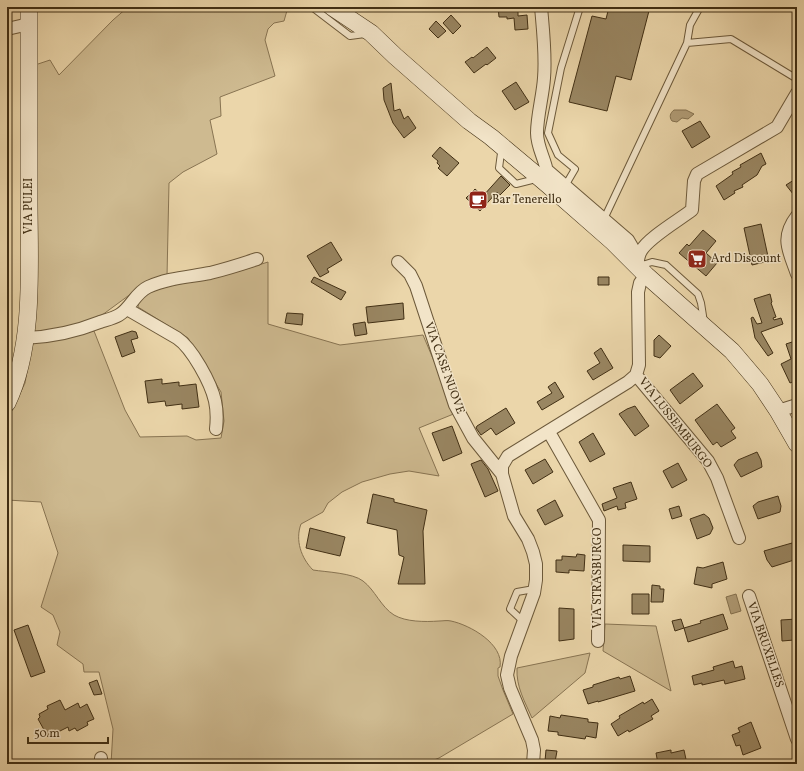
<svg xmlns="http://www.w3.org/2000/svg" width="804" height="771" font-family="Vollkorn,serif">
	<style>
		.green { fill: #ceba90; stroke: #887452 }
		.water { fill: #b19d77; stroke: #84714f }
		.building { fill: #998662; stroke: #412f14 }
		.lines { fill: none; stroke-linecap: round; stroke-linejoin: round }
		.lane-casing { stroke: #6c593a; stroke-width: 8 }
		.street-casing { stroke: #6c593a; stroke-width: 14 }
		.secondary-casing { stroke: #412f14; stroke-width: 18 }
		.lane { stroke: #f2e4c8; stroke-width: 6 }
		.street { stroke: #f2e4c8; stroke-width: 12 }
		.secondary { stroke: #f2e4c8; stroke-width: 17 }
		.labels { text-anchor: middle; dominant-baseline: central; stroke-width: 3; stroke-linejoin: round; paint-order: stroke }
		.poi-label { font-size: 12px; fill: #412f14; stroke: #f2e4c8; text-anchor: start }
		.street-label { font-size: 12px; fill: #412f14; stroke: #f2e4c8 }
	</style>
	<rect width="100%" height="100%" fill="#ebd6aa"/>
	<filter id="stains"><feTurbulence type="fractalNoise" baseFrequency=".005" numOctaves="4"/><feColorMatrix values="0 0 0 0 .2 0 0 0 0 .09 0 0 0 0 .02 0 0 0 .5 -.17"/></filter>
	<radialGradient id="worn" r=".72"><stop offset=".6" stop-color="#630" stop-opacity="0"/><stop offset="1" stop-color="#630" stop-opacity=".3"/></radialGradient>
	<path class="green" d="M128 7H288L284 21 274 23 268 29 265 40 275 76 220 97 221 116 210 120 217 154 183 172 169 183 167 277 143 285 98 318 57 332 42 333 34 331 35 65 50 60 59 75 113 20Z
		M268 262V324L340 345 423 335 456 413 419 428 439 476 409 471 390 474 362 482 342 492 328 503 323 512 301 524C295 540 301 558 313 570 326 572 353 573 363 581 375 590 381 607 394 615 406 622 425 622 439 621 443 621 447 620 451 621 470 625 504 644 500 667L498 668V676L503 690 513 714 439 758 424 764H111L113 729 99 672H84L83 664 57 645 60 632 53 615 41 607 58 553 41 502 7 500V421L25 383 32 343 94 331 125 410 140 437 187 436 196 440 221 438 224 421 221 392 188 338 138 307 139 299C161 284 186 284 211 278 230 274 249 268 268 262Z
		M605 624 656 626 671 691 603 651Z
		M590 653 585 673 532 718C525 702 516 687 517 668Z"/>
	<path class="water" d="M674 110H686L694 114 688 119 682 118 677 122 672 121C669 117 670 113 674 110Z
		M736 594 741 611 731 614 726 597Z"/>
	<path class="building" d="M498 7H518V16L527 15 528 29 515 30 514 18 507 19V17H499Z
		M609 7H650L631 80 616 76 607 111 569 102 592 16 606 19Z
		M451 15 461 26 453 34 443 23Z
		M436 21 446 31 438 38 429 29Z
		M487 47 496 58 487 65 486 64 474 73 465 62 472 57 473 58Z
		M516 82 529 102 515 110 502 91Z
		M391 83 394 111 400 109 404 119 408 116 416 128 404 138 393 123 384 100 383 88Z
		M700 121 710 137 692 148 682 131Z
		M440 147 459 163 447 176 438 168 440 166 437 163 438 161 432 156Z
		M761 153 766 164 762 166 757 175 742 185 743 187 734 191 735 193 724 200 716 186 733 174 732 172 741 167 740 165Z
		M501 176 510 185 500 195 497 192 480 211 466 198 475 189 483 196Z
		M797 178V199L786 185Z
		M761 224 769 261 752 265 744 228Z
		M703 230 716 241 706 253 717 263 706 276 679 253 687 244 689 246Z
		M331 242 342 260 327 269 329 272 320 277 307 256Z
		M314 277 346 292 341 300 311 282Z
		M598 277H609V285H598Z
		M770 294 772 302 771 303 776 317 773 318 774 320 781 318 783 324 761 332 773 353 768 356 755 338 751 318 753 317 757 324 762 323 754 299Z
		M403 303 404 319 368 323 366 307Z
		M287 313 303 314 302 325 285 323Z
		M365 322 367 334 355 336 353 324Z
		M132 331 136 332 138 338 131 340 135 352 122 357 115 337Z
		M659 335 671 346 660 358 654 356V340Z
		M795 341 797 348V380L790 383 781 364 791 359 786 344Z
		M601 348 613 368 593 380 587 371 600 363 594 353Z
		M693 373 703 386 680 404 670 390Z
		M162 379V384L179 382V386L196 384 199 407 182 409V404L166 406 165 401 148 403 145 381Z
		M555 382 564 397 542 410 537 402 552 393 548 387Z
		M717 404 735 428 731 431 736 438 721 447 717 442 713 445 695 420Z
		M635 406 649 426 635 436 619 414 627 409Z
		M506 408 515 423 496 435 491 428 481 435 476 428 477 426Z
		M452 426 462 453 443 461 432 433Z
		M593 433 605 454 590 462 579 442Z
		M757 452 761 460 762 467 741 477 734 465 738 460Z
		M545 459 553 472 533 484 525 470Z
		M481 460 488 469 498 491 485 497 471 464Z
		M678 463 687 480 672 488 663 471Z
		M631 482 637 499 625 503 626 508 618 510 617 506 604 511 602 504 617 498 613 488Z
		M373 494 394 499V502L427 510 423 531 425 584H398L404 557 399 555 397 530 367 523Z
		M778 496 781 506 780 512 758 519 753 506 758 502Z
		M555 500 563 516 545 525 537 510Z
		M679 506 682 516 672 519 669 509Z
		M704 514 709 518 713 528 710 534 697 539 690 519Z
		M310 528 345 537 340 556 306 548Z
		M792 543 794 551V560L772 567 767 560 764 551Z
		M623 545 650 546V562L623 561Z
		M577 554 585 555 584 571 569 570V573L556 572V560H562V556L576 557Z
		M723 562 727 579 712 584V588L694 584 697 567 703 568Z
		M652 585 660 586V589H664L663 602H651Z
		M632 594H649V614H632Z
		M559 608 574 609V639L559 641Z
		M723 614 728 629 688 642 684 628 701 623 700 621Z
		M681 619 684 628 675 631 672 621Z
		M797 619V627H793L794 640 782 641 781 620Z
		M28 625 45 672 31 677 14 630Z
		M733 661 735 668 742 666 745 679 725 684 724 680 702 685V683L694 685 692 676 714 670 713 667Z
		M630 676 635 691 598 702V701L588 704 583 690 593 687V685L609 680 619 677 620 679Z
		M97 680 102 694 94 695 89 683Z
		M652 699 659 711 651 716 653 719 629 732 628 730 618 736 611 724 620 718 619 716 643 702 644 704Z
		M60 700 65 710 78 703 80 708 87 704 94 719 87 722 88 725 77 731 75 728 69 731 68 727 48 737 38 719 40 717 39 714 48 709 47 706Z
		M561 715 588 719V722L598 723 596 738 586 736 585 739 558 735V732L548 731 550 716 560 718Z
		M751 722 761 748 743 755 740 745 736 746 732 735 740 732 738 728Z
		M546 750 557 751 555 762 545 761Z
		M671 750V753L684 750 687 764H658L656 753Z"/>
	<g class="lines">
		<defs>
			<path id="lane" d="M312 7 350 36 365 34
				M687 43 690 25 700 7
				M501 153 499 168 516 184 532 180
				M565 186 575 169 558 155 548 133 561 68 580 7
				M604 219 687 43 731 39 797 79
				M639 266 652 262 666 265 698 294 701 303 704 322
				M523 621 510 609 517 592 534 589"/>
			<path id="street" d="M541 7C543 30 546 55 544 78 543 95 537 116 537 133 537 151 550 165 547 184
				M7 29 29 24
				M548 171 628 240 638 257
				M797 216C780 238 789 251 797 274
				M398 262 410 274 416 286 455 405 473 438 502 474 514 516 528 539 533 552 536 564V580L534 593 511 656 507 675 510 688 532 740 534 750 533 764
				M637 266C638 261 638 256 641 251 648 238 679 220 692 210L694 181 697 174 777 127 797 93
				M127 309 177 338C192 348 211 383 215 401 217 410 217 420 216 429
				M25 338C52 337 75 332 100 322 106 320 114 318 119 315 131 308 135 293 148 287 167 278 189 277 210 273 226 269 242 264 257 259
				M636 375 708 461 717 478 739 538
				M778 411 797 405
				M549 432 599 520 598 641
				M502 474V466L508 456 628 382 636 375 639 365 638 292 640 283 646 275
				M749 596 797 739
				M101 764V758"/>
			<path id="secondary" d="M332 7 371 33 395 56 469 121 491 137 547 184 612 241 646 275 732 351 760 384 778 411 797 444
				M7 403C35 345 29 265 29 202 29 137 29 72 29 7"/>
		</defs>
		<use href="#lane" class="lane-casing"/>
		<use href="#street" class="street-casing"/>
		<use href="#secondary" class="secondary-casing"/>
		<use href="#lane" class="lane"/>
		<use href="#street" class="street"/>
		<use href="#secondary" class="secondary"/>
	</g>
	<defs>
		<symbol id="cafe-square" viewBox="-11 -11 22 22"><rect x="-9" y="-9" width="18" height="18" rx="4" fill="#8f2418" stroke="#f2e4c8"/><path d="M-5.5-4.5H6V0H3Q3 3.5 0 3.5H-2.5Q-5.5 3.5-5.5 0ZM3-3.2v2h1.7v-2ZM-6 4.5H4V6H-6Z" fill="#fff"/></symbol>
		<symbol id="supermarket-square" viewBox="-11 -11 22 22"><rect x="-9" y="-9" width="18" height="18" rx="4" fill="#8f2418" stroke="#f2e4c8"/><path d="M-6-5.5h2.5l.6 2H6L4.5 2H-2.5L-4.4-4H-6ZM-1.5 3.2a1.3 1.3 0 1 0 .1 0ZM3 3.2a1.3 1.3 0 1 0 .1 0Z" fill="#fff"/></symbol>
	</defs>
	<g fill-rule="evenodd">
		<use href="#cafe-square" x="467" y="189" width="22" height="22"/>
		<use href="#supermarket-square" x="686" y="248" width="22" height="22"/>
	</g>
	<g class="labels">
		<g class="poi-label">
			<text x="492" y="200">Bar Tenerello</text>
			<text x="711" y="259">Ard Discount</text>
		</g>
		<g class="street-label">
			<text transform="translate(29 206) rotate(-90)">VIA PULEI</text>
			<text transform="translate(444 368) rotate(70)">VIA CASE NUOVE</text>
			<text transform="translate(675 423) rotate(52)">VIA LUSSEMBURGO</text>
			<text transform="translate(598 578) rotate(-90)">VIA STRASBURGO</text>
			<text transform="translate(765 645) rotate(71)">VIA BRUXELLES</text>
		</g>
	</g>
	<rect width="804" height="771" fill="none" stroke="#ebd6aa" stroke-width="24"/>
	<rect x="8" y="8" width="788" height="755" fill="none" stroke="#412f14" stroke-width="2"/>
	<rect x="12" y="12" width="780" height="747" fill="none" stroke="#412f14"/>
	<path d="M28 737v6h80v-6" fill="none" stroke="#412f14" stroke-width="2"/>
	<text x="34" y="737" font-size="12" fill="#412f14" stroke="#f2e4c8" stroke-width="3" paint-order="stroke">50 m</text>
	<rect width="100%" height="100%" filter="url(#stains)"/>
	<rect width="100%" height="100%" fill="url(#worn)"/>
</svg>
